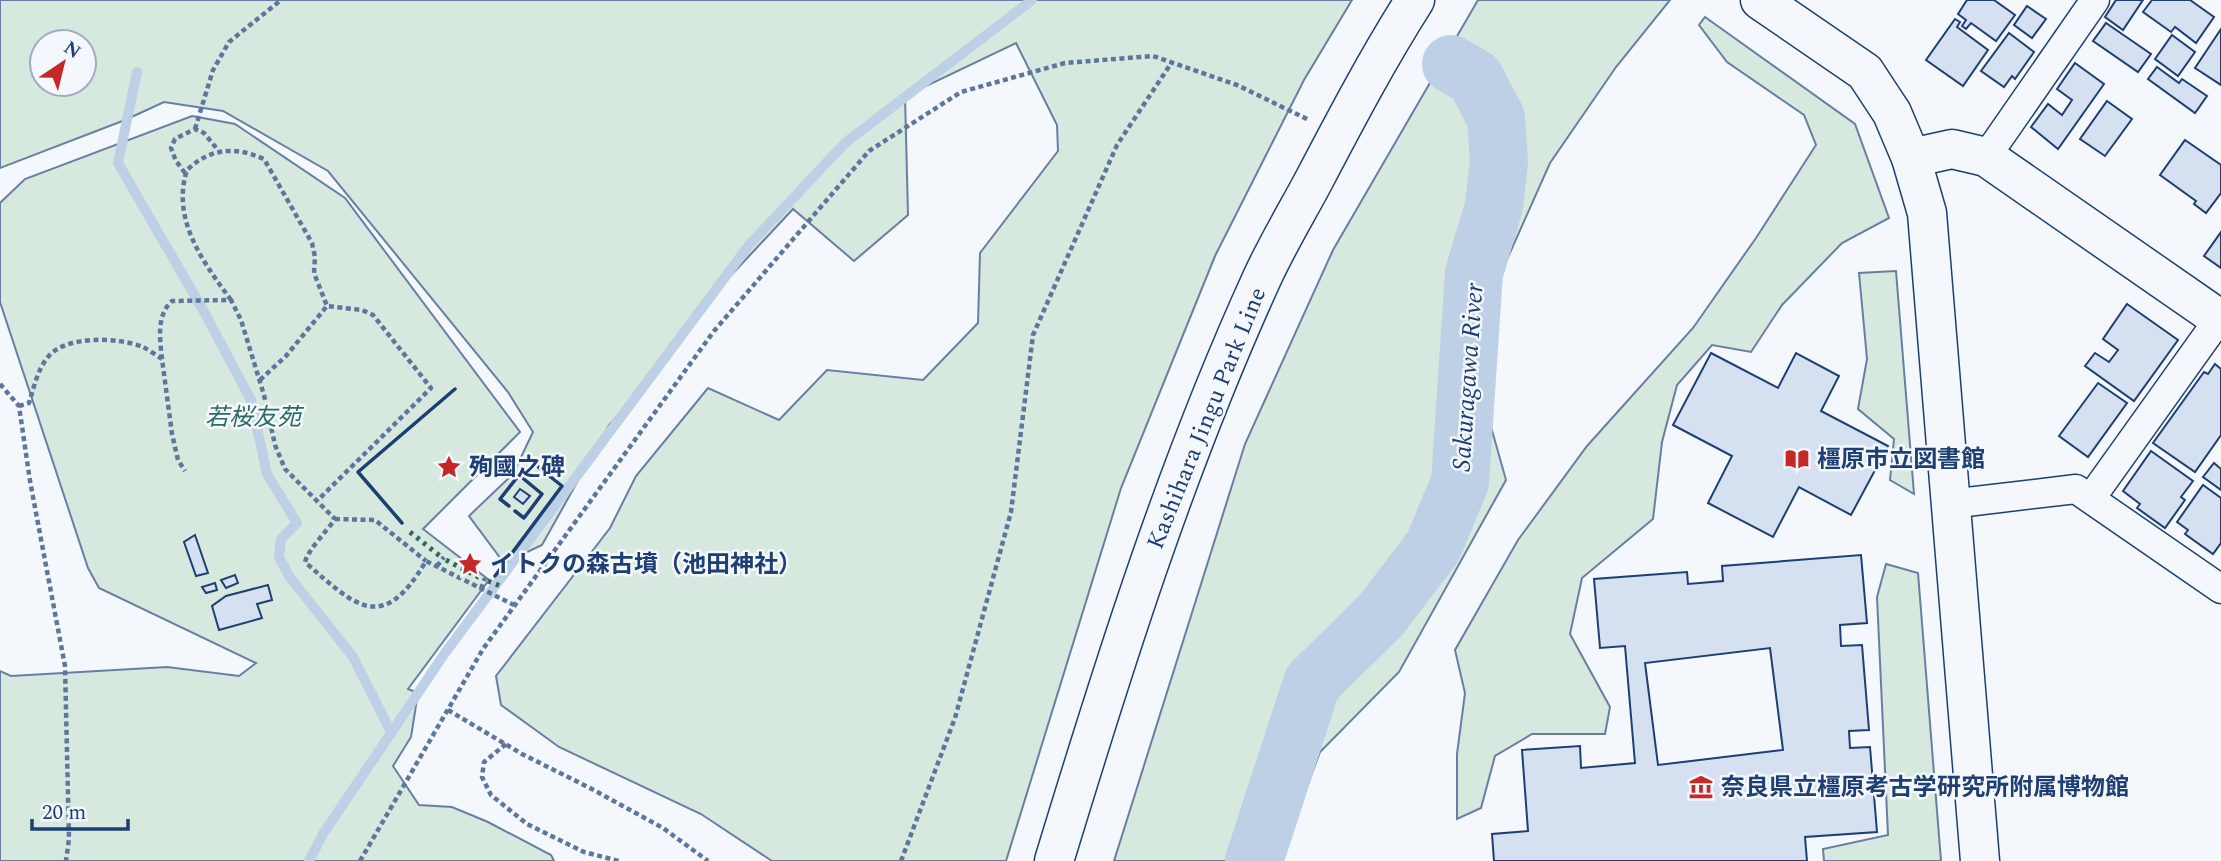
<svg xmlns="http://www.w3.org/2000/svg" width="2221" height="861" viewBox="0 0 2221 861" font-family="Spectral,'Noto Sans JP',serif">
<rect width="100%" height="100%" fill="#f4f7fb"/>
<g fill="#d7e8df" stroke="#687fa3" stroke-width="2" fill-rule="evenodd">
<path d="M0 0H1352L1304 80 1215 256 1121 488 1006 861H772L701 814 559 747 501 705 496 676 610 528 636 476 708 388 779 420 827 370 923 380 978 323 980 253 1058 151 1057 125 1016 43 905 96 908 215 854 261 793 209 694 315 656 375 609 425 542 545 504 563 469 516 513 474 533 432 508 392 328 171 223 111 164 102 125 120 0 168ZM42 42H84V84H42Z"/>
<path d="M1478 0H1670L1616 67 1550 163 1501 273 1484 402 1506 480 1399 672 1320 752 1279 861H1114L1245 444 1333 250Z"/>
<path d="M1705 17 1855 124 1889 218 1842 243 1782 305 1751 352 1712 345 1677 385 1662 442 1653 519 1582 578 1570 634 1610 707 1605 734H1532L1495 756 1481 808 1457 819V754L1465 693 1455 650 1518 540 1587 446 1693 328 1756 238 1816 145 1804 115 1727 62 1699 25Z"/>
<path d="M192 116 235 124 345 198 520 432 423 529 489 580 408 689 418 693 411 737 393 766 419 805 452 807 488 822 551 855 554 861H0V671L11 676 167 667 239 676 256 663 99 588 88 568 0 302V203L25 179Z"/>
<path d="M1896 271 1914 494 1890 480 1894 439 1858 409 1867 359 1859 273Z"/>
<path d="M1886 564 1918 573 1941 861H1824L1823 849 1888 835 1877 597Z"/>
</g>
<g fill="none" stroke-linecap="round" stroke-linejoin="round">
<g stroke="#bed0e5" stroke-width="10">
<path d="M137 72 118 163 203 310 251 400 267 474 297 523 281 539 279 557 289 576 353 657 391 732"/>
<path d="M309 861 323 834 445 653 749 245 845 143 1032 0"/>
</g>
<path stroke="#bed0e5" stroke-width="58" d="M1254 861 1312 683 1381 615 1433 547 1460 482 1474 273 1494 206 1499 161 1496 118 1475 78 1451 64"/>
</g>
<g fill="#d5e0f0" stroke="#1d3f73" stroke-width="2" fill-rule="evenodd">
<path d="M1967 0H1994L2015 15 1996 41 1971 23 1966 29 1962 26 1966 20 1958 14Z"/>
<path d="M2116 0H2143L2123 30 2105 17Z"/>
<path d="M2152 0H2190L2214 17 2196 43 2175 27 2171 32 2143 12Z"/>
<path d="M2027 6 2046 19 2032 38 2014 25Z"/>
<path d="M1955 19 1960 22 1957 27 1988 50 1963 86 1926 60Z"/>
<path d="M2106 23 2151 54 2138 72 2093 41Z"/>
<path d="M2221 29V85L2195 68Z"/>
<path d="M2009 33 2034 52 2015 79 2012 76 2004 87 1981 71Z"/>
<path d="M2172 35 2195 52 2178 76 2155 59Z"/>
<path d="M2075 63 2104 84 2058 149 2031 127 2048 104 2062 115 2072 100 2057 89Z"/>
<path d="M2157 67 2179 83 2182 79 2207 96 2195 113 2148 79Z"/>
<path d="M2107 101 2132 119 2105 156 2080 139Z"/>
<path d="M2185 140 2221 165V193L2206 213 2194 204 2196 201 2160 175Z"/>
<path d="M2221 232V268L2204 256Z"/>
<path d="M2127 304 2178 340 2134 401 2085 366 2095 353 2109 362 2118 350 2103 339Z"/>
<path d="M1711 353 1778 388 1796 353 1839 376 1821 411 1888 446 1851 515 1799 487 1773 537 1708 503 1732 456 1673 425Z"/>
<path d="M2215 364 2221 369V435L2195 472 2153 443 2204 372 2208 374Z"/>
<path d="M2098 383 2127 403 2088 457 2059 436Z"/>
<path d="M2151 451 2193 481 2181 497 2185 500 2165 528 2137 508 2140 504 2123 491Z"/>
<path d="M2214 463 2221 469V490L2203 477Z"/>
<path d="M2203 485 2221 498V543L2213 554 2185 534 2188 530 2177 522Z"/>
<path d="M520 489 530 496 523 504 514 497Z"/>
<path d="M195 535 208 573 196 576 184 542Z"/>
<path d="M1861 555 1867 623 1840 625 1841 646 1862 645 1869 730 1849 731 1850 748 1870 747 1877 832 1805 837 1807 861H1494L1492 834 1528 831 1522 750 1580 746 1581 768 1635 763 1625 646 1600 648 1594 579 1687 572 1688 584 1723 581 1722 566ZM1770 648 1783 750 1658 765 1645 663Z"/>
<path d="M235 575 238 583 226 588 221 580Z"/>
<path d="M215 583 217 590 206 593 202 587Z"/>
<path d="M268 585 272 600 257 604 262 618 219 630 212 606 226 596Z"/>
</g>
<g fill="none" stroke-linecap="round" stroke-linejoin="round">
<g stroke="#1d3f73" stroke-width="31">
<g id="street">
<path d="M1986 157 2095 0"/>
<path d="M2091 498 2219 319"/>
<path d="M1950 504 2076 489 2221 589"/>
</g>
</g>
<g stroke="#1d3f73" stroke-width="41">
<g id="secondary">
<path d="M1760 0 1865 72 1892 113 1911 158 1927 213 1980 861"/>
<path d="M1911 158 1952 149 1986 157 2221 320"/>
<path d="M1054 861C1114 664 1176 466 1262 278 1277 245 1297 212 1314 180 1346 119 1378 58 1415 0"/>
</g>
</g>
<g stroke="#5e769c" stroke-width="4.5" stroke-dasharray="5 3.5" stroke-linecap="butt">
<path d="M195 129 213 70 229 42 281 0"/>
<path d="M185 173 176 161 171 148 175 139 195 129 204 133 218 150"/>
<path d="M231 300C203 262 171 219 187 170 210 148 235 146 264 159L312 243 315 257 314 273 327 306"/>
<path d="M162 359C160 340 156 315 172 301L231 300 241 320 264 395 275 445 285 469 335 519C326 532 308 550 305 562 357 608 383 634 426 561L514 605"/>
<path d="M260 380 286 356 327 306 362 310 373 315 431 388 318 500"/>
<path d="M0 384 19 406 30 481 65 666 69 839 66 861"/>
<path d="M19 406 29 403C34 388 37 370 48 357 65 335 118 337 143 347 149 350 156 355 162 359L172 434 178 460 185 471"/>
<path d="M335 519 375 520 426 561"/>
<path d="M437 566 444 557"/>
<path d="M481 589 485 578"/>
<path d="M448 710 522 754 590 788 663 828 708 861"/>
<path d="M506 744 484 762 482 777 491 795 527 824 584 852 619 861"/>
<path d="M360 861 483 649 714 331 869 151 961 92 1065 63 1153 56 1237 85 1309 120"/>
<path d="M901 861 955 718 1011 512 1033 335 1117 145 1172 62"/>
</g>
<use href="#street" stroke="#f4f7fb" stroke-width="28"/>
<use href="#secondary" stroke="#f4f7fb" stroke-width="38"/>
<g stroke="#2c6c60" stroke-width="5" stroke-dasharray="3.5 5" stroke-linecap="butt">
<path d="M410 532 440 556"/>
<path d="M446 560 482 579"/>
<path d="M488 581 503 587"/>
</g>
<g stroke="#1d3f73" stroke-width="3.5">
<path d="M509 506 500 499 519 475 542 494 524 518 515 511"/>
<path d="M402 523 358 472 455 389"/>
<path d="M495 576 562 486 527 458"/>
</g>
</g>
<defs>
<g id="library-bare" transform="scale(1.89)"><path d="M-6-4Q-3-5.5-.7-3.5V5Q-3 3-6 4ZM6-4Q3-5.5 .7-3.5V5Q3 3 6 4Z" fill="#c62828" stroke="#f4f7fb" stroke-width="2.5" paint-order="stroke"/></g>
<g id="sight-bare" transform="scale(1.89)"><path d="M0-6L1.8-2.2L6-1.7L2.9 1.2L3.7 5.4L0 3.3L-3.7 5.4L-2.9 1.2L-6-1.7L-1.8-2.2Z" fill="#c62828" stroke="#f4f7fb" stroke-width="2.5" paint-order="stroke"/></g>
<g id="museum-bare" transform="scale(1.89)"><path d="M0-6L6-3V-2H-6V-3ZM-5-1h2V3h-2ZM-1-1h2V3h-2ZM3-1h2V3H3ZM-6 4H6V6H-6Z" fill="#c62828" stroke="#f4f7fb" stroke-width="2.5" paint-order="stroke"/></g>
</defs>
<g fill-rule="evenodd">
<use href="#library-bare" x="1797" y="459"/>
<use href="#sight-bare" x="449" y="467"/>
<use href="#sight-bare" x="470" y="564"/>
<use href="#museum-bare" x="1701" y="787"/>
</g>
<g text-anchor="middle" stroke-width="5" stroke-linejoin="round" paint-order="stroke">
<g font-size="24" font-style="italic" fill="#2c6c60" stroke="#f4f7fb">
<text x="253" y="425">若桜友苑</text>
</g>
<g font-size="24" fill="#1d3f73" stroke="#f4f7fb">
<text transform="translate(1206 418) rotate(-68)" y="8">Kashihara Jingu Park Line</text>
</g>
<g font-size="24" font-weight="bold" fill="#1d3f73" stroke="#f4f7fb" text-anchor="start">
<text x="1817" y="467">橿原市立図書館</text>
<text x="469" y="475">殉國之碑</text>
<text x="490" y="572">イトクの森古墳（池田神社）</text>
<text x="1721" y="795">奈良県立橿原考古学研究所附属博物館</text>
</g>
<g font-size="26" font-style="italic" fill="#1d3f73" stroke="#f4f7fb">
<text transform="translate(1467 377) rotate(-86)" y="9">Sakuragawa River</text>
</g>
</g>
<g transform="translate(63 63) rotate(35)"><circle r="33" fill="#f4f7fb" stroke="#9eadc5" stroke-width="2"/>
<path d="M0-5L12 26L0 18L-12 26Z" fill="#c62828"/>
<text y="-10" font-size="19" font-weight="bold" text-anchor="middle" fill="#1d3f73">N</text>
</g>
<path d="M32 819v10h96v-10" fill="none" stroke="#1d3f73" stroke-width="3.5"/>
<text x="42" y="819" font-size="21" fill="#1d3f73" stroke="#f4f7fb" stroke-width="5" paint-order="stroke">20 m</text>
</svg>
